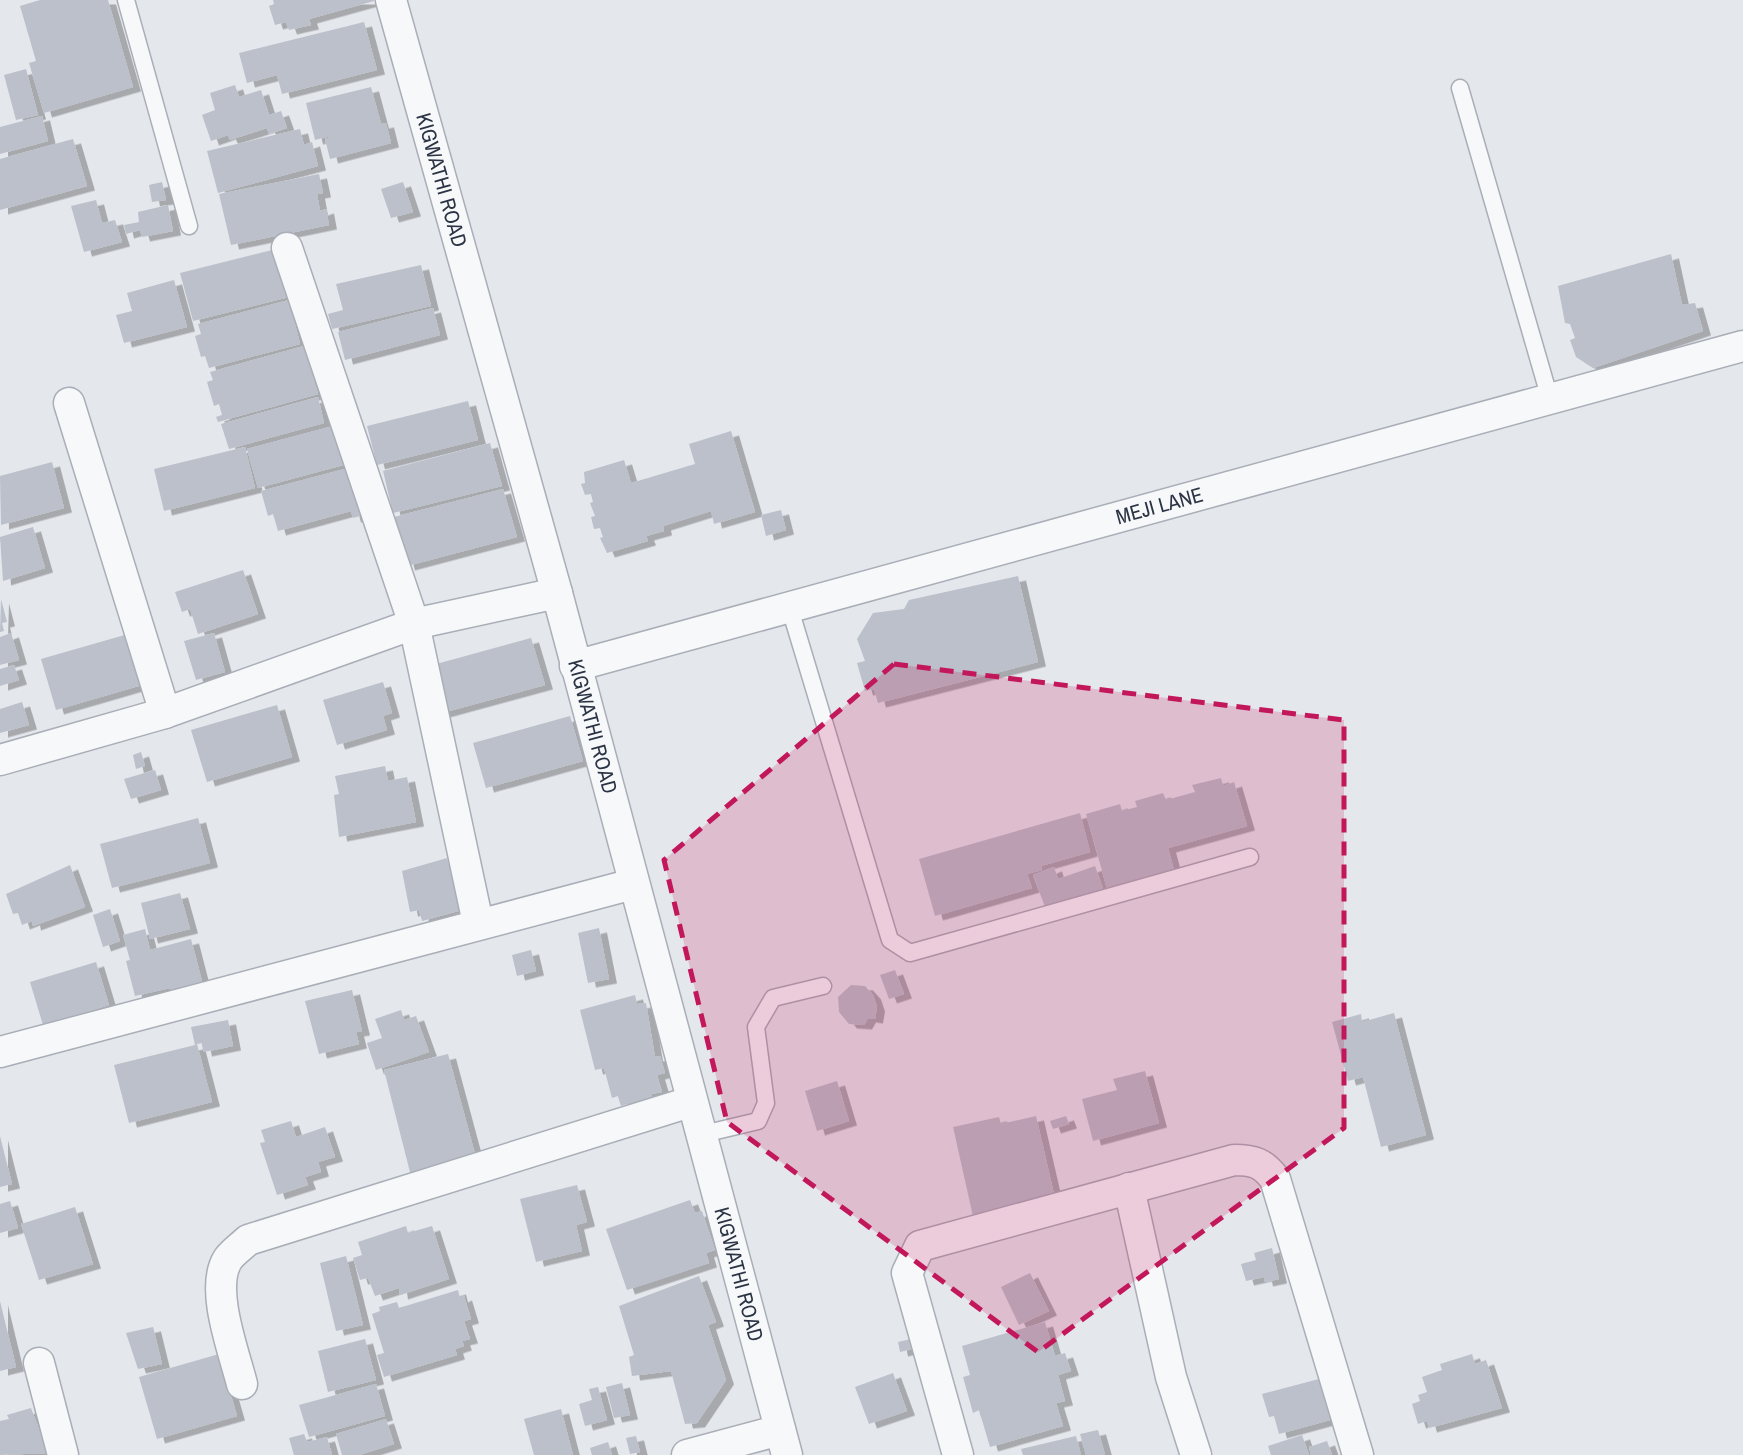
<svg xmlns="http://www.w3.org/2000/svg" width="1743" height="1455" viewBox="0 0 1743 1455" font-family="'Archivo Narrow',sans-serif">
<defs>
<filter id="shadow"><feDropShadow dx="8" dy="4.5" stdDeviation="0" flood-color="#0004"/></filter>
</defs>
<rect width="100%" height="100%" fill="#e4e7ec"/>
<g fill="#bbc0ca" filter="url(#shadow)">
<path d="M40 0H108L133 87 44 113 29 63 36 61 20 6Z"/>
<path d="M273 0H374V1L309 19 311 25 289 30 286 22 275 25 269 6 274 4Z"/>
<path d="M364 22 377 70 282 94 277 75 247 83 239 53Z"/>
<path d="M26 69 38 115 16 120 4 75Z"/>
<path d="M235 85 239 97 261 90 269 115 281 111 287 128 269 134 267 128 230 140 228 135 211 141 202 115 215 110 210 93Z"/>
<path d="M371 87 381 124 386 123 391 143 330 159 325 139 350 131 315 140 306 103Z"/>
<path d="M42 116 48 141 0 154V127Z"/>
<path d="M300 129 304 145 312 142 318 166 218 193 207 151Z"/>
<path d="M73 139 87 186 0 210V159Z"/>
<path d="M319 174 323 193 317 194 320 211 326 209 329 225 231 245 219 194Z"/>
<path d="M162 182 166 200 152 202 149 185Z"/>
<path d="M403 182 413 212 391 218 381 189Z"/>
<path d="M96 200 102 223 115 220 122 242 84 252 71 206Z"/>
<path d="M168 205 173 231 142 237 140 230 126 234 124 225 139 222 138 212Z"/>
<path d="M276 249 289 297 193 321 180 273Z"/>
<path d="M1671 254 1682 305 1695 303 1703 331 1593 368 1576 357 1570 340 1575 338 1570 324 1565 323 1558 286Z"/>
<path d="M421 265 431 306 332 329 328 314 343 310 336 284Z"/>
<path d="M174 280 187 327 124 343 116 315 132 311 127 293Z"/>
<path d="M289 300 300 344 209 368 205 356 201 357 195 336 201 334 198 324Z"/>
<path d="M433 308 440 335 345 360 338 332Z"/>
<path d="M304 346 318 394 218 422 216 417 222 415 219 404 214 406 207 382 213 380 210 372Z"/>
<path d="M318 397 324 423 229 449 221 424Z"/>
<path d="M468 401 478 440 377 465 367 426Z"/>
<path d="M337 425 347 464 258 488 247 449Z"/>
<path d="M731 431 755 512 714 524 711 511 663 526 664 531 646 536 648 541 607 553 600 538 603 537 600 528 594 529 591 517 595 516 590 503 593 502 591 494 585 495 581 484 585 483 584 472 624 460 631 483 695 464 689 444Z"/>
<path d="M490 443 502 486 393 513 383 471Z"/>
<path d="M245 447 255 488 164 511 154 469Z"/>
<path d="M52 462 64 508 1 525 0 476Z"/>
<path d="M360 465 373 512 353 518 351 511 278 531 273 514 268 516 261 491Z"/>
<path d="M503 489 517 537 407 566 394 517Z"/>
<path d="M781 510 786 530 766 536 761 515Z"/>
<path d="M33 527 45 568 3 581 0 537Z"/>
<path d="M243 570 258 614 198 634 190 609 182 612 175 592Z"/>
<path d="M1018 576 1038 662 878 703 874 689 865 691 857 663 865 661 857 639 873 613 904 609 909 600Z"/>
<path d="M1 599 7 622 2 623 4 631 0 632Z"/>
<path d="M11 633 19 660 0 665V637Z"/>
<path d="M214 633 225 672 196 680 184 641Z"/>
<path d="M128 634 142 685 56 710 41 659Z"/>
<path d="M531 638 545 685 442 713 429 666Z"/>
<path d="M14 665 19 680 0 686V669Z"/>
<path d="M383 682 392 713 383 716 387 730 337 745 323 700Z"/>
<path d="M22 702 29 725 0 733V709Z"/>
<path d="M277 705 292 757 207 782 191 730Z"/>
<path d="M570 716 583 761 486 788 473 743Z"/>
<path d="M141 752 145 766 136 769 133 755Z"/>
<path d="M385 766 388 781 407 777 416 822 339 837 334 795 339 794 335 776Z"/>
<path d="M155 770 161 790 131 799 124 779Z"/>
<path d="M1221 778 1223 786 1234 782 1247 826 1168 848 1175 874 1108 892 1086 814 1120 804 1122 811 1137 807 1135 801 1163 793 1166 800 1195 792 1192 785Z"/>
<path d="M1080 813 1090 852 1041 866 1042 870 1027 874 1032 888 935 916 919 859Z"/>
<path d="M198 818 210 863 112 888 100 844Z"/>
<path d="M447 858 462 910 422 921 419 910 410 912 402 871Z"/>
<path d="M70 865 85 907 33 926 32 921 22 925 18 913 13 914 6 894Z"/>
<path d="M1095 866 1103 889 1045 907 1033 875 1054 867 1058 879Z"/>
<path d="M180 893 190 929 150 939 141 903Z"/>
<path d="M110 909 120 941 103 947 93 915Z"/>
<path d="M599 928 609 979 588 983 578 933Z"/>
<path d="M145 929 150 950 191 939 204 989 173 997 170 988 135 996 126 961 130 960 123 935Z"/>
<path d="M531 950 536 971 517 976 512 955Z"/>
<path d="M96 962 109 1005 43 1025 30 982Z"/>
<path d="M895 970 904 994 889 999 880 975Z"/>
<path d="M851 985 865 986 873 995 877 1007 875 1019 868 1018 864 1025 849 1024 839 1012 838 997Z"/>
<path d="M352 990 362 1031 356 1032 359 1044 319 1054 305 1001Z"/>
<path d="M635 995 637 1004 646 1003 655 1057 660 1056 665 1073 657 1075 662 1092 651 1094 654 1105 629 1111 627 1104 621 1106 618 1096 612 1098 604 1068 595 1070 580 1010Z"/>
<path d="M401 1010 404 1020 416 1016 429 1052 376 1070 367 1043 382 1038 375 1019Z"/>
<path d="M1394 1013 1426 1135 1381 1147 1363 1077 1348 1081 1332 1022 1361 1014 1362 1022Z"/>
<path d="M228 1020 233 1046 204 1052 202 1043 197 1044 212 1102 129 1123 114 1065 195 1045 191 1027Z"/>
<path d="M448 1054 476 1158 411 1176 384 1070Z"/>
<path d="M1145 1071 1159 1123 1093 1141 1082 1099 1117 1090 1113 1079Z"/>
<path d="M837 1081 849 1121 817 1131 805 1091Z"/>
<path d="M1036 1116 1056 1203 974 1221 953 1127 999 1117 1001 1124Z"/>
<path d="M1066 1116 1069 1124 1053 1129 1050 1121Z"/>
<path d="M291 1121 296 1137 325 1127 335 1157 318 1162 321 1172 305 1177 308 1185 277 1195 260 1143 265 1142 261 1130Z"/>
<path d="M0 1136 12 1184 0 1187Z"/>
<path d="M577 1185 587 1222 576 1225 582 1251 536 1262 520 1199Z"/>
<path d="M690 1200 695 1213 702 1211 715 1250 706 1253 709 1263 627 1290 606 1229Z"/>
<path d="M10 1201 18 1228 0 1233V1204Z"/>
<path d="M75 1207 93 1264 39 1280 21 1224Z"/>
<path d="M406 1226 408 1233 432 1226 449 1279 400 1295 399 1288 375 1296 368 1278 360 1280 353 1258 362 1255 358 1242Z"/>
<path d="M1272 1248 1279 1279 1265 1282 1264 1277 1246 1281 1241 1264 1256 1260 1254 1253Z"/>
<path d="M346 1256 363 1325 336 1331 320 1263Z"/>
<path d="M1030 1273 1049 1311 1019 1325 1001 1287Z"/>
<path d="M699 1276 716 1322 708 1325 726 1380 697 1423 685 1424 671 1371 632 1376 629 1357 634 1355 619 1306Z"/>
<path d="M458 1290 460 1298 464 1296 471 1319 464 1321 470 1339 462 1341 464 1346 455 1349 457 1355 384 1377 377 1355 384 1353 372 1314 380 1311 379 1307 397 1302 399 1308Z"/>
<path d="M0 1301 16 1367 0 1371Z"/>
<path d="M1045 1322 1055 1356 1065 1353 1071 1371 1058 1375 1065 1401 1056 1403 1063 1426 990 1447 979 1410 973 1413 963 1377 970 1375 962 1346Z"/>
<path d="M153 1327 162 1364 138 1369 126 1333Z"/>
<path d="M915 1338 917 1348 900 1352 898 1342Z"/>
<path d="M365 1339 376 1380 328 1392 318 1351Z"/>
<path d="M219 1354 237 1416 157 1439 139 1377Z"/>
<path d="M1472 1354 1475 1364 1486 1360 1502 1408 1429 1428 1427 1421 1418 1424 1412 1404 1420 1401 1418 1395 1427 1392 1422 1377 1442 1370 1440 1364Z"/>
<path d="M893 1373 907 1411 869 1424 855 1387Z"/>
<path d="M1319 1379 1330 1420 1279 1434 1274 1416 1269 1417 1262 1394Z"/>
<path d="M622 1383 630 1415 614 1418 606 1387Z"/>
<path d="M376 1384 385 1416 309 1437 299 1405Z"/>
<path d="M598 1387 607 1420 585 1426 579 1404 592 1400 589 1389Z"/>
<path d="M31 1408 48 1453 0 1455V1421L9 1419 7 1415Z"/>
<path d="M561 1409 573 1455H534L524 1419Z"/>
<path d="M386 1419 394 1444 359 1455H342L336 1434Z"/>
<path d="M1098 1430 1105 1455H1086L1080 1434Z"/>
<path d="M304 1434 307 1442 327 1437 332 1455H294L289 1438Z"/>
<path d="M1302 1435 1309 1455H1271L1268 1446Z"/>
<path d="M636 1436 640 1452 630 1454 626 1438Z"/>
<path d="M1076 1436 1081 1455H1023L1021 1449Z"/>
<path d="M1327 1441 1332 1455H1311L1309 1447Z"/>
<path d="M608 1442 612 1455H592L590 1448Z"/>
</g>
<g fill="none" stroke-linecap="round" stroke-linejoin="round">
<g stroke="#a9aeb7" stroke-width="19">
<g id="service">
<path d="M126 0 189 226"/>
<path d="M1460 88 1550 399"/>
<path d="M790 609 890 940 910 953 1250 857"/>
<path d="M699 1135 758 1121 766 1103 756 1027 773 998 823 986"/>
</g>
</g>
<g stroke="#a9aeb7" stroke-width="33">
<g id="minor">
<path id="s1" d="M391 0 557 593 787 1455"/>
<path d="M287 248 414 624 478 923"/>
<path d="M69 403 165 713"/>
<path id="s2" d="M575 666 1743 346"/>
<path d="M0 760 165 713 414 624 557 593"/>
<path d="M0 1052 633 884"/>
<path d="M1129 1188 1171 1377 1196 1455"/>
<path d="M39 1363 63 1455"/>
<path d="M242 1384C234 1352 209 1288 228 1259 233 1252 242 1246 248 1240L690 1102"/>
<path d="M687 1455 780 1430"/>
<path d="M958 1455 907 1273 920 1246 1234 1160C1254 1160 1263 1163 1275 1179L1358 1455"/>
</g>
</g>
<use href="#service" stroke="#f7f8fa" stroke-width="16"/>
<use href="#minor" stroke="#f7f8fa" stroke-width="30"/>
</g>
<path fill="#c2185b" fill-opacity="0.2" stroke="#c2185b" stroke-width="5" stroke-dasharray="14 9" stroke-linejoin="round" d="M894 664 1344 720V1128L1038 1352 727 1122 664 860Z"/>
<g text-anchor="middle" stroke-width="6" stroke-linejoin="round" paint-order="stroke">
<g font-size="21" fill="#2b3445" stroke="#f4f6f9">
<text dy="7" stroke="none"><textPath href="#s1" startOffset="187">KIGWATHI ROAD</textPath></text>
<text dy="7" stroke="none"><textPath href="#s2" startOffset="606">MEJI LANE</textPath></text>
<text dy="7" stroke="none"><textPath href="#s1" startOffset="754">KIGWATHI ROAD</textPath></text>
<text dy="7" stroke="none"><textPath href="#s1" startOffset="1321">KIGWATHI ROAD</textPath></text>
</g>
</g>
</svg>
